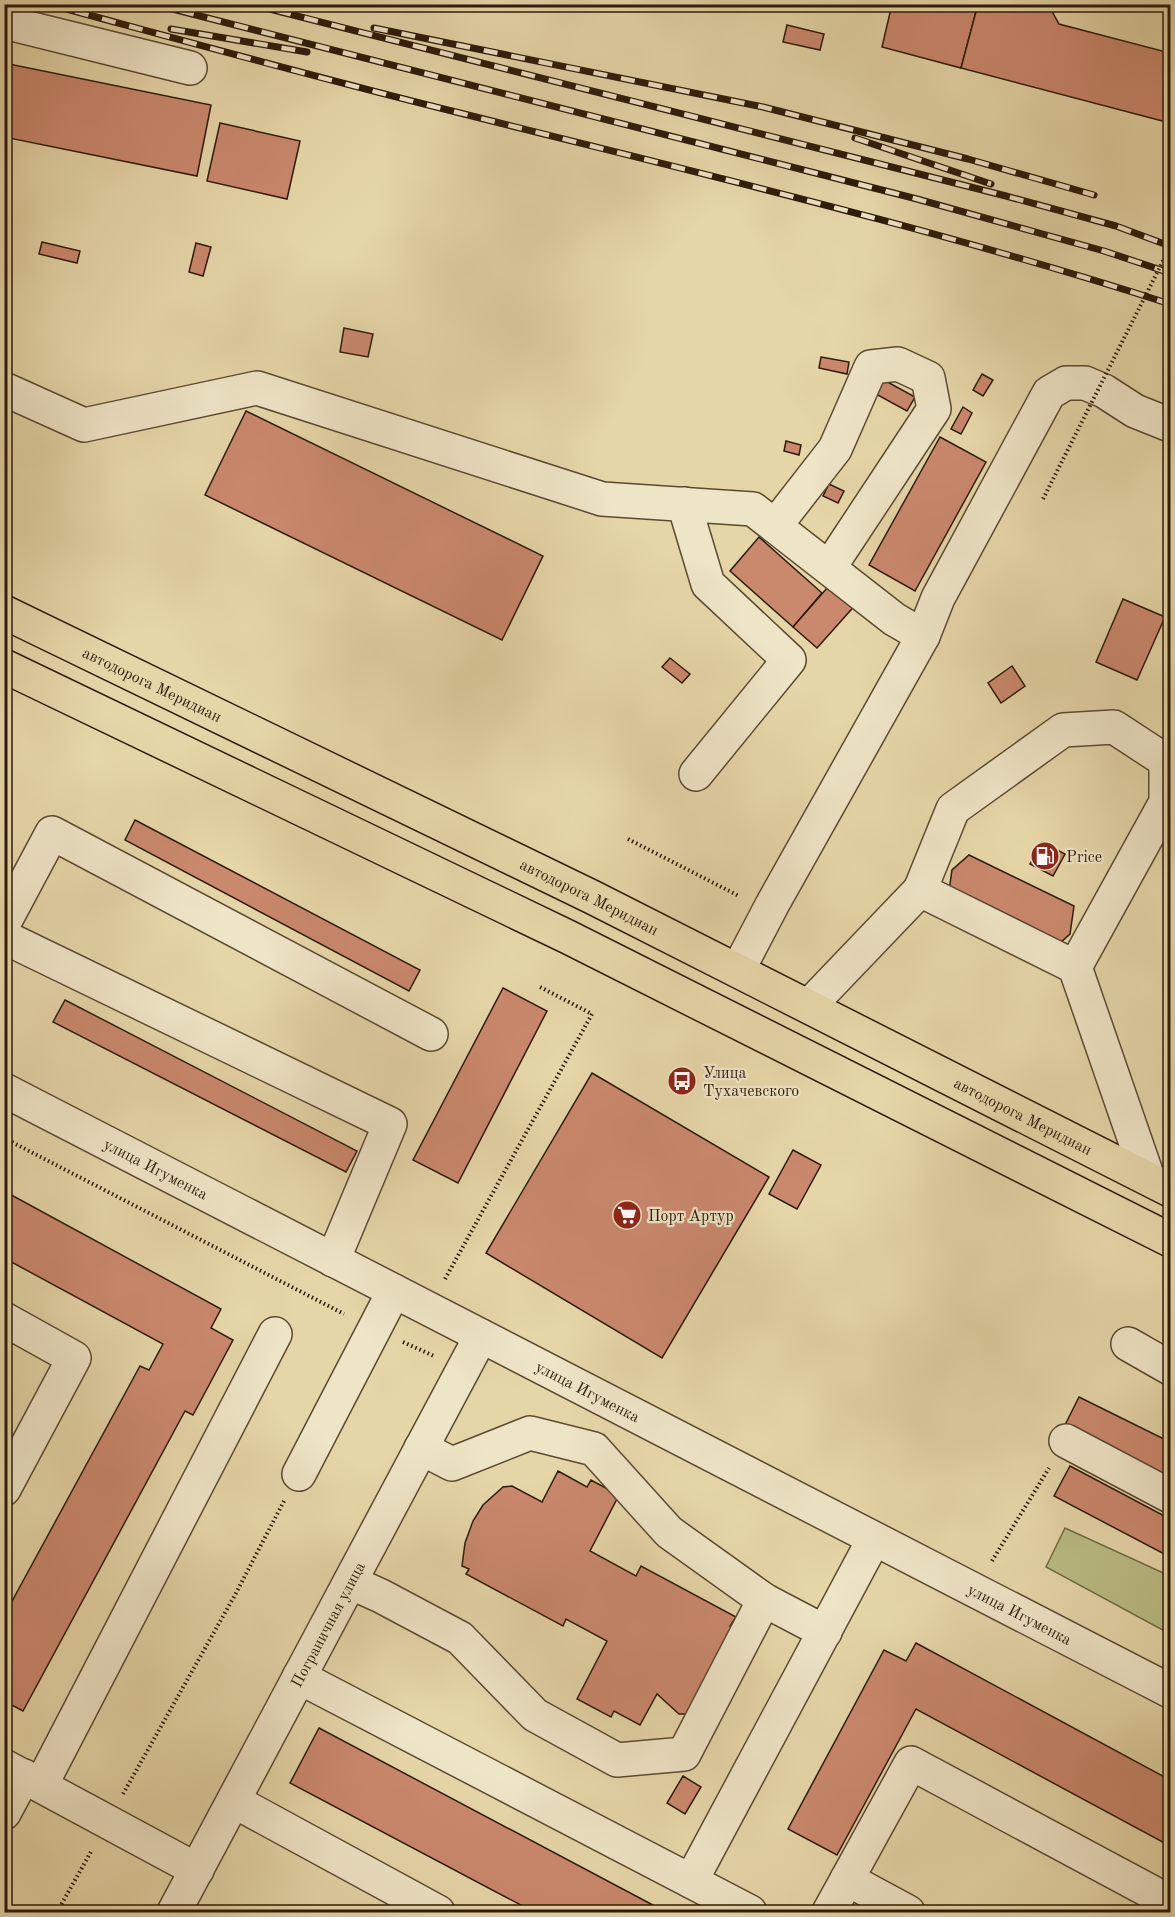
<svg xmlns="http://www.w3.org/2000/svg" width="1175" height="1917" viewBox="0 0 1175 1917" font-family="'Old Standard TT',serif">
<rect width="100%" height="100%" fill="#e5d6a8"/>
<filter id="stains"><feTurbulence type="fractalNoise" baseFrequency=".00333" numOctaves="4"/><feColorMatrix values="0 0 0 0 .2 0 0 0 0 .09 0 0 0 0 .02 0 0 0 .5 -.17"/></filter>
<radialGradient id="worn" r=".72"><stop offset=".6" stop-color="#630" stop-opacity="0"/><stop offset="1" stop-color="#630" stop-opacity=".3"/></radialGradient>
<path fill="#babc84" stroke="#746c46" stroke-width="1.5" d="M1065 1528 1170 1576V1634L1046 1567Z"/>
<g fill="#ca886d" stroke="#2d1b09" stroke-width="1.5">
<path d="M892 4H978L961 68 882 47Z"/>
<path d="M978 4H1048L1059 24 1170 53V123L961 68Z"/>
<path d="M787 25 824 34 820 50 783 42Z"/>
<path d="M4 63 211 105 197 176 4 137Z"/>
<path d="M220 123 300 141 287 199 207 181Z"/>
<path d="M42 242 80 251 77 263 39 254Z"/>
<path d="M196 243 211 247 203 276 189 272Z"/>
<path d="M344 328 373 334 368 357 340 352Z"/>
<path d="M821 357 849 362 847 374 819 368Z"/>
<path d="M982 374 993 380 983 396 973 390Z"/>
<path d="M882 379 915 397 907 411 874 393Z"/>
<path d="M963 407 972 413 961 434 951 429Z"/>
<path d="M246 411 543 556 502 640 205 495Z"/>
<path d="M940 437 986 462 915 591 869 565Z"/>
<path d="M786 441 801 445 799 455 784 451Z"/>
<path d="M829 484 844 491 838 503 823 496Z"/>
<path d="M759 537 822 593 793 627 730 571Z"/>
<path d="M834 580 858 602 817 648 793 627Z"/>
<path d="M1123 599 1165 617 1137 680 1096 662Z"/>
<path d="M670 658 690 674 682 683 662 667Z"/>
<path d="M1012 666 1025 686 1001 703 988 683Z"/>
<path d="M135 820 420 970 409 991 125 840Z"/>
<path d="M1042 842 1065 854 1053 876 1030 864Z"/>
<path d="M969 855 1074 906 1070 934 1053 949 948 898 952 870Z"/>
<path d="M503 988 547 1011 458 1183 413 1160Z"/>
<path d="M65 1000 357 1151 346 1172 53 1022Z"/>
<path d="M592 1073 769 1177 662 1358 486 1253Z"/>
<path d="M793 1150 821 1165 797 1209 769 1194Z"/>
<path d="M4 1191 221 1309 211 1328 233 1340 193 1415 185 1411 23 1711 4 1701V1616L140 1366 149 1370 163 1344 4 1258Z"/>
<path d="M1079 1397 1170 1442V1478L1065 1425Z"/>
<path d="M1070 1466 1170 1519V1557L1054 1496Z"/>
<path d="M558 1471 587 1487 591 1480 619 1495 590 1551 636 1576 641 1566 736 1617 730 1626 737 1628 689 1714H679L657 1694 640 1725 614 1711 611 1717 577 1699 607 1641 566 1619 563 1626 466 1574 469 1569 462 1566 465 1543 473 1521 483 1505 503 1487 512 1486 542 1502Z"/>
<path d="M916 1643 1170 1780V1846L916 1709 837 1855 788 1829 884 1650 906 1661Z"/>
<path d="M319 1728 666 1912H534L290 1783Z"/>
<path d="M683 1776 701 1787 685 1814 667 1803Z"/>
</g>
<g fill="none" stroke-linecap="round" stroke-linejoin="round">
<g stroke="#5b4a31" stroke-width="36">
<g id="minor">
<path d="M4 22 190 68"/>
<path d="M4 389 84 425 257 388 602 499 753 509 894 619 923 636"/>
<path d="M684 504 708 584 789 660 696 774"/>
<path d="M775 526 835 449 871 367 898 364 928 378 934 409 829 568"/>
<path d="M920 890 953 809 1063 730 1114 727 1166 761V802L1075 967"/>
<path d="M4 923 52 833 431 1034"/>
<path d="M4 937 390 1124 333 1260"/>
<path d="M738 970 772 905 923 636 938 598 1049 393 1066 383H1085L1104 391 1135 411 1170 425"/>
<path d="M809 1006 920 890 1075 967 1148 1178"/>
<path id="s1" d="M4 1090 1170 1691"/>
<path d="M4 1319 74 1358 4 1489"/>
<path d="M1128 1344 1170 1368"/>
<path d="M1066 1441 1170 1496"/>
<path d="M421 1448 452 1464 530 1433 594 1449 669 1532 764 1600 825 1632"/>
<path d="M299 1474 394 1291"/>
<path d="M350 1582 381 1596 460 1638 535 1715 617 1760 684 1754 764 1600"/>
<path d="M299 1677 750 1912"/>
<path d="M4 1766 197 1870"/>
<path d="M41 1785 275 1334"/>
<path d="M234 1801 438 1912"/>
<path d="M4 1813 24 1776"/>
<path d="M847 1879 908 1912"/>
<path d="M691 1881 874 1539"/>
<path id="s2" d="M174 1912 481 1336"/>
<path d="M829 1912 911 1763 1170 1902"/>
</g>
</g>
<g stroke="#2d1b09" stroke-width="36">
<g id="major">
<path id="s3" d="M4 612 592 897 1170 1190"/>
<path d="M4 666 568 937 1170 1240"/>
</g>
</g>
<g stroke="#2d1b09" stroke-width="4" stroke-dasharray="1.5 3" stroke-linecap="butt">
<path d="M628 839 739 896"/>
<path d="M4 1138 344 1314"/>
<path d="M445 1279 592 1014 540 987"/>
<path d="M403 1342 434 1356"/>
<path d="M992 1561 1049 1468"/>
<path d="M123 1794 235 1595 284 1501"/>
<path d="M57 1912 92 1850"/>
</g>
<use href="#minor" stroke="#eee4c6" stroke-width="33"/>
<use href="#major" stroke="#e5d6a8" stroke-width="33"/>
<g stroke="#2d1b09" stroke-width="7">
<g id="rail">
<path d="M48 4C185 41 322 79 460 113 698 173 937 229 1170 304"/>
<path d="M153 4 917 199 1104 251 1170 273"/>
<path d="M250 4 1006 196 1116 226 1170 246"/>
<path d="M374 28 763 107 968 159 1094 195"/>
<path d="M171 29 307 52"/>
<path d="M855 138 991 184"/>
</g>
</g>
<use href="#rail" stroke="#eee4c6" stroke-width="4.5" stroke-dasharray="14" stroke-linecap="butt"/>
<path stroke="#2d1b09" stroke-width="4" stroke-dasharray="1.5 3" stroke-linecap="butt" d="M1043 499 1170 247"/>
</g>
<defs>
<g id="fuel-disc" transform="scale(1.5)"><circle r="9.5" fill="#8f2418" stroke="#eee4c6"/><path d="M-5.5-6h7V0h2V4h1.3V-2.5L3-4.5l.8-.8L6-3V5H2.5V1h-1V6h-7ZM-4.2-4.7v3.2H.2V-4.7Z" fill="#fff"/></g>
<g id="bus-disc" transform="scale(1.5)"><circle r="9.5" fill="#8f2418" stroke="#eee4c6"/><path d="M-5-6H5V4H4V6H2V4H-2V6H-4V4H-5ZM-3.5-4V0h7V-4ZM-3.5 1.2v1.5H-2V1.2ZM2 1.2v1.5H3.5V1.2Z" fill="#fff"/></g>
<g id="supermarket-disc" transform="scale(1.5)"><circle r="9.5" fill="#8f2418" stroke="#eee4c6"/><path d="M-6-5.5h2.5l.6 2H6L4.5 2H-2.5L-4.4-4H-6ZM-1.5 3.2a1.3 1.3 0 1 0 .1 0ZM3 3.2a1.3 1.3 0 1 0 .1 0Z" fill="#fff"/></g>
</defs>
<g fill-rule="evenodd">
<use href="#fuel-disc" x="1045" y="856"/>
<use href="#bus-disc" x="682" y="1081"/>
<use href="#supermarket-disc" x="627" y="1215"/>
</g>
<g text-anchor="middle" stroke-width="4.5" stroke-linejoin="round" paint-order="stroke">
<g font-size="16" fill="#2d1b09" stroke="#eee4c6">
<text dy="6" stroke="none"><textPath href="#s3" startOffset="165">автодорога Меридиан</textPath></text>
<text dy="6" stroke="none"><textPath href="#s3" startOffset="651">автодорога Меридиан</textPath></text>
<text dy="6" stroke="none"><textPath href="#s3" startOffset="1137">автодорога Меридиан</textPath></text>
<text dy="6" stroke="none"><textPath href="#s1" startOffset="171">улица Игуменка</textPath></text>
<text dy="6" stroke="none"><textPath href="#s1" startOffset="657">улица Игуменка</textPath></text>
<text dy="6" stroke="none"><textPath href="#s1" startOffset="1143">улица Игуменка</textPath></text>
<text dy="6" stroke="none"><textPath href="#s2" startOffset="326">Пограничная улица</textPath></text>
</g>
<g font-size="16" fill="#2d1b09" stroke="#eee4c6" text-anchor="start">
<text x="1066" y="862">Price</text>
<text x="703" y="1078">Улица<tspan x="703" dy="18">Тухачевского</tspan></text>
<text x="648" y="1221">Порт Артур</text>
</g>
</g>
<rect width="1175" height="1917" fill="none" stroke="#e5d6a8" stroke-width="24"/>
<rect x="6" y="6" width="1163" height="1905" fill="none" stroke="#2d1b09" stroke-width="3"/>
<rect x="12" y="12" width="1151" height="1893" fill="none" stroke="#2d1b09" stroke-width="1.5"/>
<rect width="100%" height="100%" filter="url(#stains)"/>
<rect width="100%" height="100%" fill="url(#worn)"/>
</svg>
